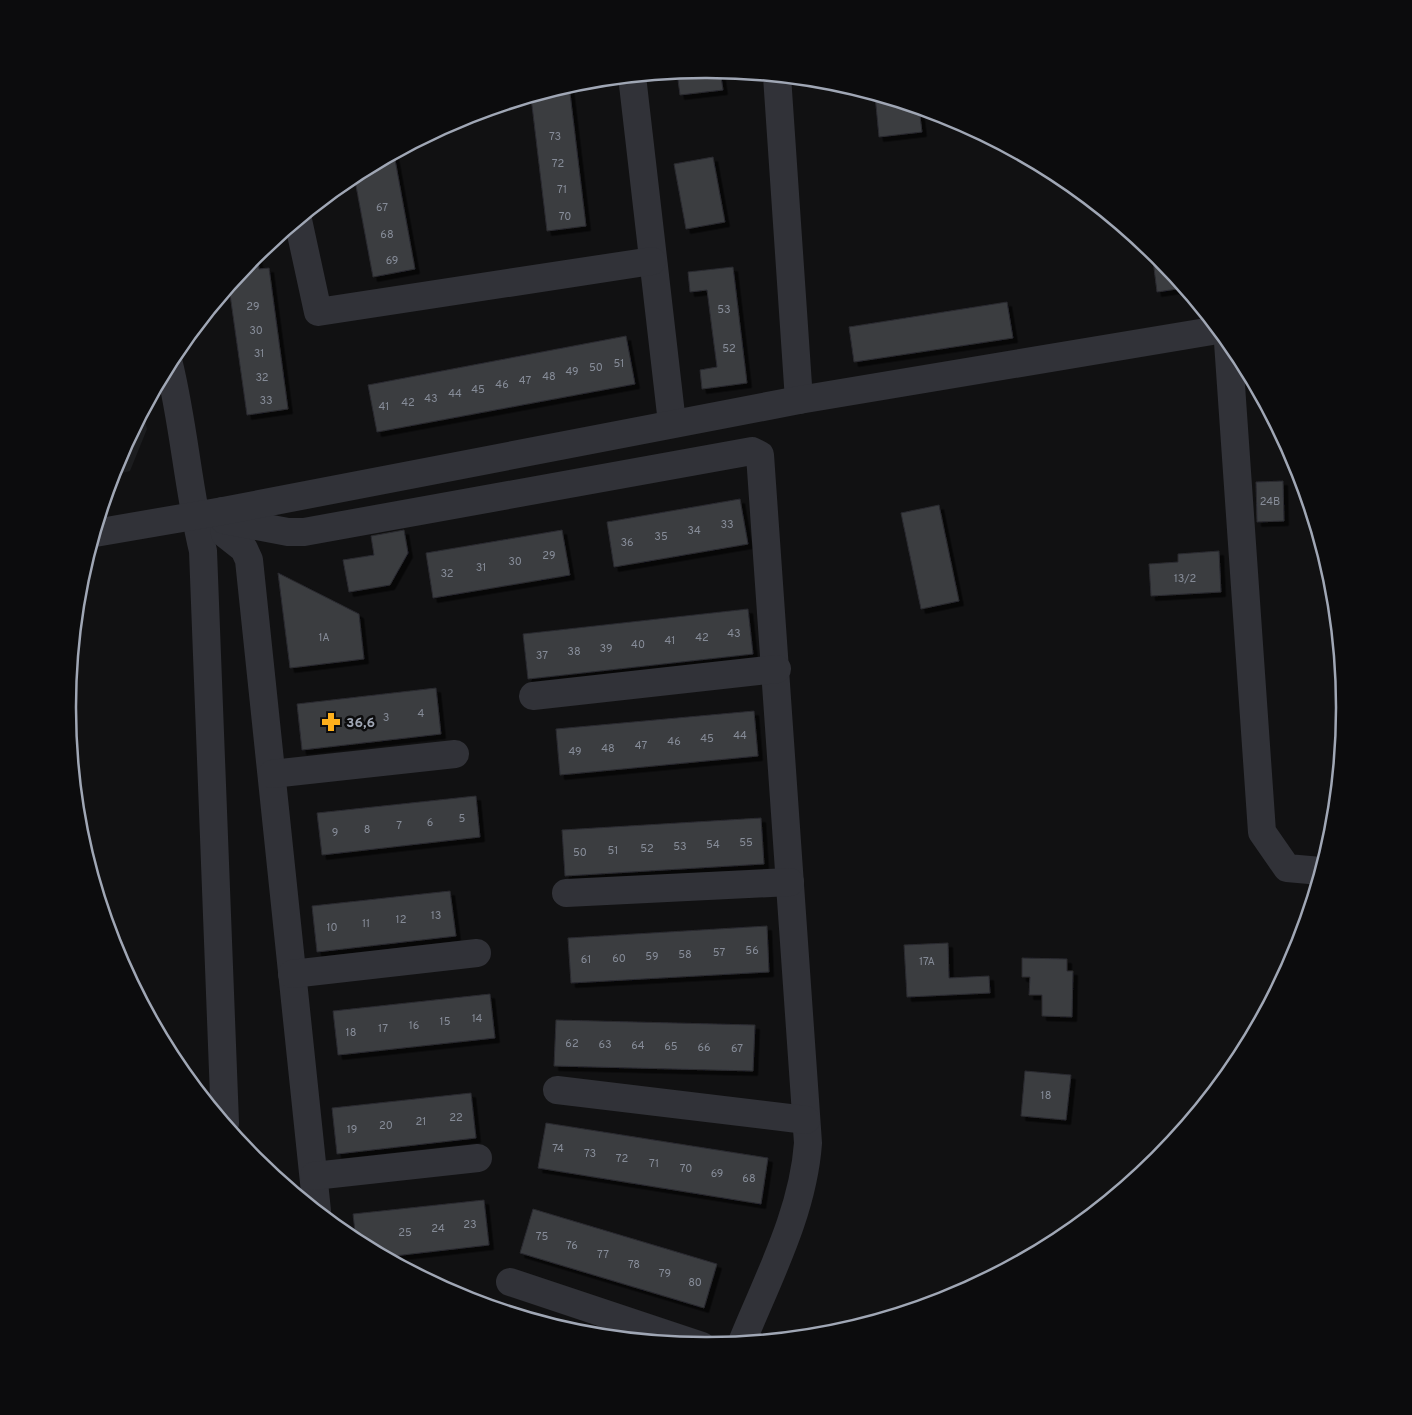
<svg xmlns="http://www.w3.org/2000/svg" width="1412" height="1415" viewBox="0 0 1412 1415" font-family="Overpass,sans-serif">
<defs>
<filter id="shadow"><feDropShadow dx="4.5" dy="4.5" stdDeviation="0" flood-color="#0009"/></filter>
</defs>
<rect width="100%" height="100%" fill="#111112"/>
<path fill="#1c1d1f" d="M143 412 147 429 130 471 113 475 116 463Z"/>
<g fill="#3a3c41" stroke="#2a2a2f" filter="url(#shadow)">
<path d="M706 69 720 70 723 90 680 95 677 72Z"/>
<path d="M569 85 586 226 547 231 531 97Z"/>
<path d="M875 95 919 108 922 132 879 137Z"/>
<path d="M394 154 415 269 373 277 354 175Z"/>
<path d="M713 157 725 222 686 229 674 164Z"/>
<path d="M1152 252 1158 256 1184 288 1157 292Z"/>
<path d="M257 254 259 269 269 268 288 409 247 415 229 287Z"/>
<path d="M733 267 747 383 702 389 700 370 717 367 712 329 707 290 690 292 688 272Z"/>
<path d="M1007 302 1013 338 854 362 849 327Z"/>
<path d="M626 336 635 384 377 432 368 385Z"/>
<path d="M1283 481 1284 521 1257 522 1256 482Z"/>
<path d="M740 499 748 544 614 567 607 522Z"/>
<path d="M939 505 959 601 921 609 901 513Z"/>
<path d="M404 530 408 553 390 585 349 592 343 560 374 555 371 536Z"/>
<path d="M562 530 570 575 433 598 426 553Z"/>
<path d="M1219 551 1221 592 1151 596 1149 564 1178 562V554Z"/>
<path d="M278 573 359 614 364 659 290 668Z"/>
<path d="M748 609 753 654 528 679 523 634Z"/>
<path d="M436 688 441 734 302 750 297 704Z"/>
<path d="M754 711 758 756 560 775 556 729Z"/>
<path d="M476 796 480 837 322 855 317 813Z"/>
<path d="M761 818 764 864 565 876 562 830Z"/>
<path d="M450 891 456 936 317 952 312 906Z"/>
<path d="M767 926 769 972 571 983 568 938Z"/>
<path d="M948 943 949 978 989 976 990 993 907 997 904 945Z"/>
<path d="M1022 958 1067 959V971H1073L1072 1017 1042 1016V995H1029L1030 977H1022Z"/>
<path d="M490 994 495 1038 338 1055 333 1011Z"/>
<path d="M556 1020 755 1025 753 1071 554 1066Z"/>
<path d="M1025 1071 1071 1075 1066 1120 1021 1116Z"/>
<path d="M471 1093 476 1138 337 1154 332 1108Z"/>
<path d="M546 1123 768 1158 761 1204 538 1168Z"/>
<path d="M484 1200 489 1245 385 1257 356 1241 353 1214Z"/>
<path d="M533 1209 717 1264 704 1308 520 1253Z"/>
</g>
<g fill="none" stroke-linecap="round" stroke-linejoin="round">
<g stroke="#313238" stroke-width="28">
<path d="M632 76 672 423"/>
<path d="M777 76 799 400"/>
<path d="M298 220 318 312 652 261"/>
<path d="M1228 342 1262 832 1287 868 1321 871"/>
<path d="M169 364C184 426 188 489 203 551L225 1123"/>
<path d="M223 511 225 534 244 549 249 560 317 1211"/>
<path d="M224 520 288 532H304L752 451 760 455 808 1143C803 1213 768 1278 742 1342"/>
<path d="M95 533 223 511 799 400 1218 330"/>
<path d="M533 696 777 669"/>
<path d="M272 774 455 754"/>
<path d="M566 893 790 882"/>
<path d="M292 974 477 953"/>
<path d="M557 1090 806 1120"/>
<path d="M314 1176 478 1158"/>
<path d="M510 1282 702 1346"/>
</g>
</g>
<defs>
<g id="pharmacy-bare" transform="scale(1.5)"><path d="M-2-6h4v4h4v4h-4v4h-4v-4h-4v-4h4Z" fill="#ffb01c" stroke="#0c0c0d" stroke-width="2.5" paint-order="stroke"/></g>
</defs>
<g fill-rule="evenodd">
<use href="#pharmacy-bare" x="331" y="722"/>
</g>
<g text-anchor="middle" stroke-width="5" stroke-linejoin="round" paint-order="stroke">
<g font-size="11" fill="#868c98">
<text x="555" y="140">73</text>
<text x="558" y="167">72</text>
<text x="562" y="193">71</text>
<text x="382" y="211">67</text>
<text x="565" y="220">70</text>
<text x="387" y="238">68</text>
<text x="392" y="264">69</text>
<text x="253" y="310">29</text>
<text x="724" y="313">53</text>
<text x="256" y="334">30</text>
<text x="729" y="352">52</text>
<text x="259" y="357">31</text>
<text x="619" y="367">51</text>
<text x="596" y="371">50</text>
<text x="572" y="375">49</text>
<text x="549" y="380">48</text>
<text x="262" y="381">32</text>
<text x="525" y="384">47</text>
<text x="502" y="388">46</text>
<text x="478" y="393">45</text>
<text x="455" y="397">44</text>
<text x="431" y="402">43</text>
<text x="266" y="404">33</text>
<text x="408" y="406">42</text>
<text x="384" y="410">41</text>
<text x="1270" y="505">24В</text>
<text x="727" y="528">33</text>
<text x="694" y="534">34</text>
<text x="661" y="540">35</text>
<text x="627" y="546">36</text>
<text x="549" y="559">29</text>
<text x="515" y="565">30</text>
<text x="481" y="571">31</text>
<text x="447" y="577">32</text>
<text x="1185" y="582">13/2</text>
<text x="734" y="637">43</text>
<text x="324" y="641">1А</text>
<text x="702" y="641">42</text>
<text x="670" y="644">41</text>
<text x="638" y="648">40</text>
<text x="606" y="652">39</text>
<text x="574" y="655">38</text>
<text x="542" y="659">37</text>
<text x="421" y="717">4</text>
<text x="386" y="721">3</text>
<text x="740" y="739">44</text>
<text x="707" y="742">45</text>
<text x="674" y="745">46</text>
<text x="641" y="749">47</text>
<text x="608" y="752">48</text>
<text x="575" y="755">49</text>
<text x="462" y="822">5</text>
<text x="430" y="826">6</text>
<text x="399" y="829">7</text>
<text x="367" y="833">8</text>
<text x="335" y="836">9</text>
<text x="746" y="846">55</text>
<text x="713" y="848">54</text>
<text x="680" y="850">53</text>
<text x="647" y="852">52</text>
<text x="613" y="854">51</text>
<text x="580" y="856">50</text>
<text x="436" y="919">13</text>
<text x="401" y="923">12</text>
<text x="366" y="927">11</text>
<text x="332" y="931">10</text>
<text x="752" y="954">56</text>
<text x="719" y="956">57</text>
<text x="685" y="958">58</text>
<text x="652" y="960">59</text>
<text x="619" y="962">60</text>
<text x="586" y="963">61</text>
<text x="927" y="965">17А</text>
<text x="477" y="1022">14</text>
<text x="445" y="1025">15</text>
<text x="414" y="1029">16</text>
<text x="383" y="1032">17</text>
<text x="351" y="1036">18</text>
<text x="572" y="1047">62</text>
<text x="605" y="1048">63</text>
<text x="638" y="1049">64</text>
<text x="671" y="1050">65</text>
<text x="704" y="1051">66</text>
<text x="737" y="1052">67</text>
<text x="1046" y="1099">18</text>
<text x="456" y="1121">22</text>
<text x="421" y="1125">21</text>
<text x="386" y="1129">20</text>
<text x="352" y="1133">19</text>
<text x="558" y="1152">74</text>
<text x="590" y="1157">73</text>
<text x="622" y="1162">72</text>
<text x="654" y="1167">71</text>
<text x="686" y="1172">70</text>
<text x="717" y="1177">69</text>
<text x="749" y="1182">68</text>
<text x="470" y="1228">23</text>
<text x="438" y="1232">24</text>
<text x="405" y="1236">25</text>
<text x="542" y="1240">75</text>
<text x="572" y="1249">76</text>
<text x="603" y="1258">77</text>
<text x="634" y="1268">78</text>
<text x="665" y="1277">79</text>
<text x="695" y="1286">80</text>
</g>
<g font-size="14" font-weight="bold" fill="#a0a7b5" stroke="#0c0c0d" text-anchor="start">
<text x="346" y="727">36,6</text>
</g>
</g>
<path d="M0 0H1412V1415H0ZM705 78H707A629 629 0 0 1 1336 707V708A629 629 0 0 1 707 1337H705A629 629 0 0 1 76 708V707A629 629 0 0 1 705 78Z" fill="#0c0c0d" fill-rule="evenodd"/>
<path fill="none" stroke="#a0a7b5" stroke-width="2.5" d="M705 78H707A629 629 0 0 1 1336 707V708A629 629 0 0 1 707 1337H705A629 629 0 0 1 76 708V707A629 629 0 0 1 705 78Z"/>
</svg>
